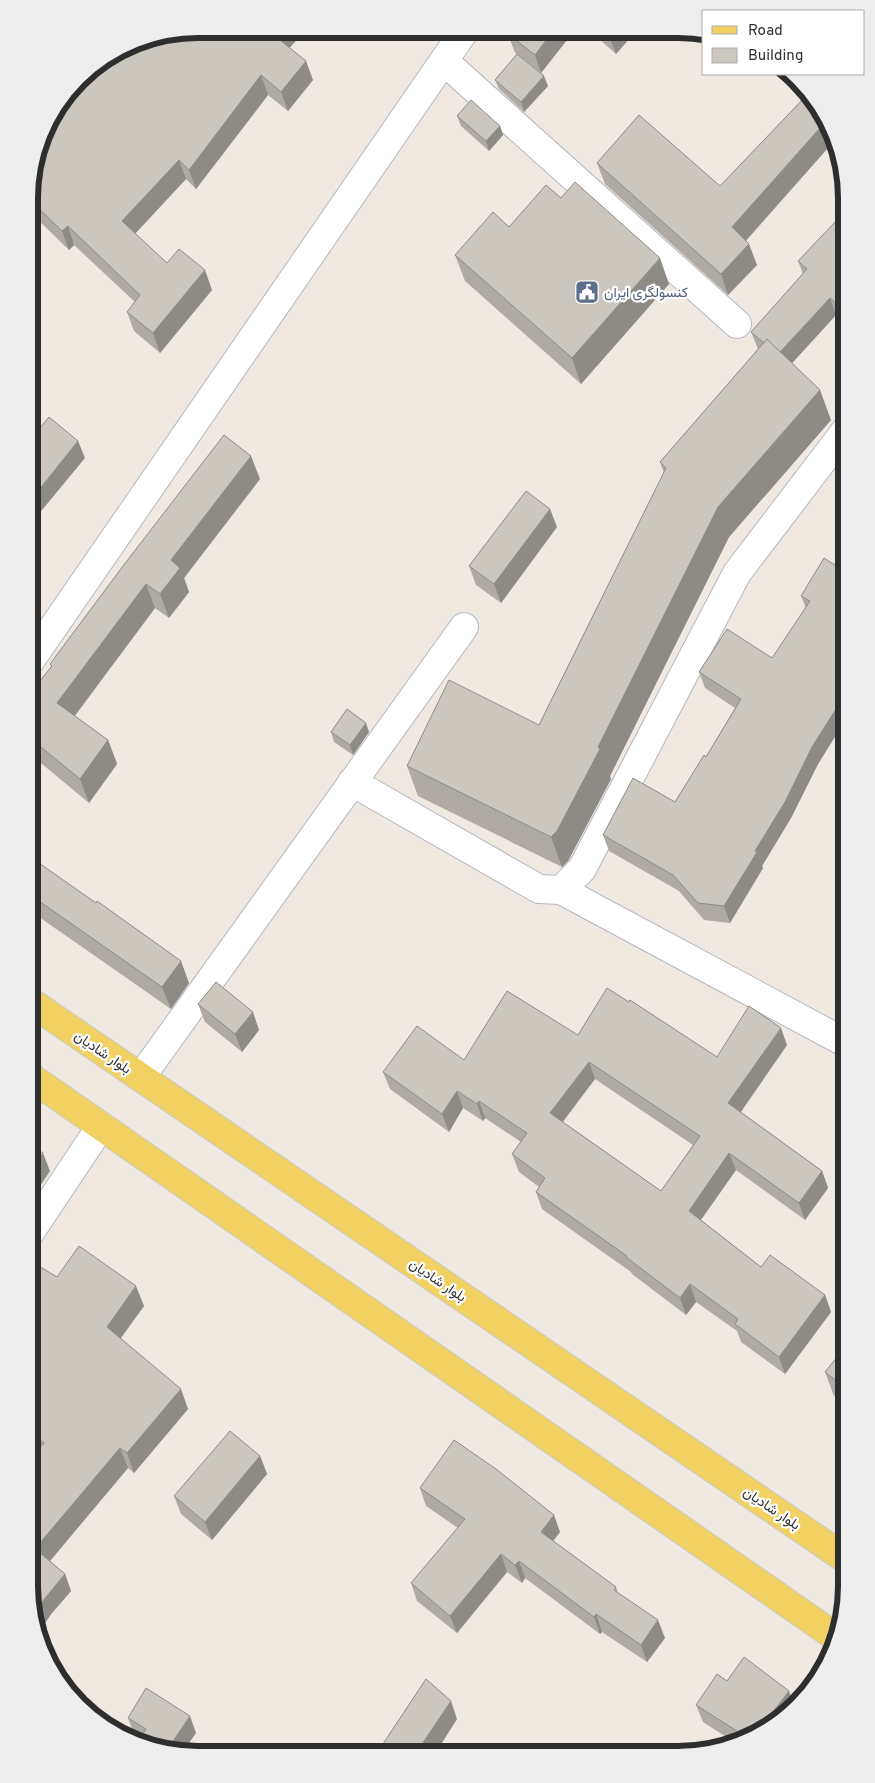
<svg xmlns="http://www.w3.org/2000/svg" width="875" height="1783" viewBox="0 0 875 1783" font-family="Overpass,Vazirmatn,sans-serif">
<rect width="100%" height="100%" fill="#efe9e1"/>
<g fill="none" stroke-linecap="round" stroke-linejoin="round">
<g stroke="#b4b7c1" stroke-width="30">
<g id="street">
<path d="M444 61 737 324"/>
<path d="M30 661 465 30"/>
<path d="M352 782 539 889 561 890 582 869 737 573 846 430"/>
<path d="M561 890 846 1043"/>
<path d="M141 1077 464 627"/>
<path d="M29 1234 101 1126"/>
</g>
</g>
<g stroke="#c9c9c9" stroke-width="30">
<g id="primary">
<path d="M29 1001 846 1559"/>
<path d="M29 1076 836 1637"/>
</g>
</g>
<use href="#street" stroke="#fff" stroke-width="28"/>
<use href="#primary" stroke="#f2d163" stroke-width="28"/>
</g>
<g fill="#afaba4" fill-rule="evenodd">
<path d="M574 31 541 73 520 56 548 86 524 112 499 89 495 80 517 54 515 53 508 34Z"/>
<path d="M590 31H636L616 54Z"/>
<path d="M289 48 313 80 288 111 268 95 196 189 186 179 135 234 167 263 212 290 160 353 134 331 127 312 135 302 74 245 69 250 30 212V176Z"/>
<path d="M806 96 837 144 840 162 827 149 746 241 757 265 728 295 605 184 597 163 720 186Z"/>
<path d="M457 116 500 126 503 135 489 151 461 126Z"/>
<path d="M561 198 669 284 581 384 465 281 455 255Z"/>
<path d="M846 206V324L836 315 792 363 831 420 729 537 610 776 611 779 568 861 562 867 418 796 407 766 539 725 664 473 660 462 758 349 751 332 803 274 798 261 840 217 839 215Z"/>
<path d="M260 479 184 578 189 592 169 618 155 608 75 716 108 740 117 764 89 803 30 754V693L51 667 50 664Z"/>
<path d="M557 527 501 603 476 585 469 566Z"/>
<path d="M846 572V719L818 764 791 818 762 866 763 868 730 923 704 920 679 891 609 851 603 835 675 802 706 757 735 708 705 688 699 672 772 658 806 608 801 596Z"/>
<path d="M331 732H369L353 755 334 742Z"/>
<path d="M29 856 189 983 171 1009 29 910Z"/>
<path d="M198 1004 259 1030 242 1052 205 1022Z"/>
<path d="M578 1035 717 1057 787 1045 741 1112 822 1171 828 1188 805 1220 736 1170 701 1220 761 1267 825 1295 831 1312 785 1374 741 1342 737 1331 696 1302 686 1315 632 1274 631 1272 542 1209 536 1192 539 1187 519 1172 512 1154 521 1142 485 1118 483 1121 463 1108 449 1132 390 1089 383 1072 464 1060ZM595 1079 693 1145 661 1191 563 1122Z"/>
<path d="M29 1260 57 1277 144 1306 121 1338 188 1409 134 1473 128 1468 49 1561 65 1574 71 1591 52 1613 31 1468 29 1460 36 1452 29 1446Z"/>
<path d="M846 1346V1405L834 1396 825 1372Z"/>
<path d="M260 1456 267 1474 212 1540 181 1514 174 1496Z"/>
<path d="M420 1488 560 1532 553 1541 616 1587 618 1593 665 1638 647 1662 602 1632 600 1634 525 1578 522 1583 507 1572 457 1633 417 1601 411 1583 458 1528 426 1506Z"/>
<path d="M789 1691 731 1740 703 1722 696 1705Z"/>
<path d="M128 1718 196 1733 140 1738 134 1735Z"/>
</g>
<g fill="#8e8b86">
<path d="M282 29H307L282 56 275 36Z"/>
<path d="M553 31H574L541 73 535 55Z"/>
<path d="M613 31H636L616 54 609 36Z"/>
<path d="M306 61 313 80 288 111 281 92Z"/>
<path d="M261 75 268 95 196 189 189 170Z"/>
<path d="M544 76 548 86 524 112 521 102Z"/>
<path d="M500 126 503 135 489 151 486 141Z"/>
<path d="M820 128 827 149 739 248 732 227Z"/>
<path d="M179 160 186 179 129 240 122 221Z"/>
<path d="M68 226 74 245 69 250 62 231Z"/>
<path d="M749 244 757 265 728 295 721 274Z"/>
<path d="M660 258 669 284 581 384 572 358Z"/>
<path d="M205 270 212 290 160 353 153 333Z"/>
<path d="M830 298 836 315 784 372 778 355Z"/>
<path d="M820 390 831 420 729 537 610 776 611 779 568 861 562 867 551 837 598 747 718 507Z"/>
<path d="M78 441 85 458 33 521 30 513V501Z"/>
<path d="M251 456 260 479 184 578 189 592 169 618 160 594 171 560Z"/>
<path d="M550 509 557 527 501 603 494 584Z"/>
<path d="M146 584 155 608 66 727 57 703Z"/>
<path d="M846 693V719L818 764 791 818 762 866 763 868 730 923 724 906 812 747Z"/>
<path d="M366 723 369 732 353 755 350 745Z"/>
<path d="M108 740 117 764 89 803 80 779Z"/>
<path d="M181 961 189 983 171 1009 162 987Z"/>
<path d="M253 1012 259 1030 242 1052 235 1034Z"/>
<path d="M781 1028 787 1045 735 1120 728 1103Z"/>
<path d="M589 1062 595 1079 556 1130 550 1113Z"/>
<path d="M457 1091 463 1108 449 1132 442 1114Z"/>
<path d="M479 1101 485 1118 483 1121 477 1104Z"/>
<path d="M43 1153 50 1171 29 1203V1175Z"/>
<path d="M729 1153 736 1170 695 1228 689 1211Z"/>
<path d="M822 1171 828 1188 805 1220 799 1203Z"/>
<path d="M690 1284 696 1302 686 1315 680 1298Z"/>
<path d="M136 1286 144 1306 114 1347 107 1327Z"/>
<path d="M825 1295 831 1312 785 1374 779 1357Z"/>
<path d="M181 1389 188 1409 134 1473 127 1453Z"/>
<path d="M120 1448 128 1468 30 1585 29 1582V1556Z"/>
<path d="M260 1456 267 1474 212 1540 205 1522Z"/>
<path d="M554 1515 560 1532 547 1549 541 1532Z"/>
<path d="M501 1554 507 1572 457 1633 450 1616Z"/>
<path d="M519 1561 525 1578 522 1583 515 1565Z"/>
<path d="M65 1574 71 1591 52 1613 37 1635 33 1614 46 1597Z"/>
<path d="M596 1614 602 1632 600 1634 594 1617Z"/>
<path d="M658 1620 665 1638 647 1662 641 1645Z"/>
<path d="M789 1691 794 1704 772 1725 769 1717Z"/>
<path d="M451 1701 457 1719 435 1754 416 1753Z"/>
<path d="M190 1716 196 1733 182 1753H175L167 1750Z"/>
</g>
<g fill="#cbc7bf" stroke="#8e8b86" fill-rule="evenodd">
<path d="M198 29H282L275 36 306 61 281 92 261 75 189 170 179 160 122 221 167 263 179 249 205 270 153 333 127 312 140 295 68 226 62 231 30 200V176L46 123 86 71 133 41Z"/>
<path d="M511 31H553L535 55 508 34Z"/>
<path d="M604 31H613L609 36Z"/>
<path d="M517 54 544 76 521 102 495 80Z"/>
<path d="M806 96 837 144 838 145 820 128 732 227 749 244 721 274 597 163 639 115 720 186Z"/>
<path d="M471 100 500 126 486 141 457 116Z"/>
<path d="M575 182 660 258 572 358 455 255 493 212 509 227 546 185 561 198Z"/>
<path d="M846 206V312L830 298 780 352 767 339 764 343 751 332 807 269 798 261 841 216 839 215Z"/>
<path d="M767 339 820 390 718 507 598 747 600 749 557 831 551 837 407 766 449 680 539 725 666 468 660 462Z"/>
<path d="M49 417 78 441 30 501V440Z"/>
<path d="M224 435 251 456 171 560 180 568 160 594 146 584 57 703 108 740 80 779 30 738V693L52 666 50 664 123 566Z"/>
<path d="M526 491 550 509 494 584 469 566Z"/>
<path d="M824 558 846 572V693L812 747 785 802 755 851 757 852 724 906 698 903 673 875 603 835 633 778 675 802 704 755 706 757 741 699 699 672 727 629 772 658 810 601 801 596Z"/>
<path d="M347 709 366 723 350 745 331 732Z"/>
<path d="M29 856 96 903 97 901 181 961 162 987 29 894Z"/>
<path d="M216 982 253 1012 235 1034 198 1004Z"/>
<path d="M607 988 629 1002 630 1000 717 1057 749 1006 781 1028 728 1103 822 1171 799 1203 729 1153 689 1211 761 1267 770 1255 825 1295 779 1357 735 1324 738 1319 690 1284 680 1298 626 1257 627 1256 536 1192 545 1178 512 1154 527 1133 479 1101 477 1104 457 1091 442 1114 383 1072 417 1026 464 1060 507 991 578 1035ZM589 1062 700 1136 661 1191 550 1113Z"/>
<path d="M29 1144 43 1153 29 1175Z"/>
<path d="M79 1246 136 1286 107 1327 181 1389 127 1453 120 1448 29 1556V1471L34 1465 29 1460 44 1443 29 1431V1260L57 1277Z"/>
<path d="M846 1346V1388L825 1372Z"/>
<path d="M230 1431 260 1456 205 1522 174 1496Z"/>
<path d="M454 1440 496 1469 554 1515 541 1532 616 1587 614 1590 658 1620 641 1645 596 1614 594 1617 519 1561 515 1565 501 1554 450 1616 411 1583 465 1519 420 1488Z"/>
<path d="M39 1552 65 1574 46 1597 33 1614 29 1586V1567Z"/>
<path d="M744 1657 789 1691 769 1717 776 1722 771 1726 731 1745 727 1746 737 1731 696 1705 717 1674 727 1681Z"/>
<path d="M426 1679 451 1701 416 1753H377Z"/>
<path d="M146 1688 190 1716 167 1750 138 1741 146 1729 128 1718Z"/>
</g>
<defs>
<g id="civic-square" transform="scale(1.25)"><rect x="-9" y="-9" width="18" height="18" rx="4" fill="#5c6f8a" stroke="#fff"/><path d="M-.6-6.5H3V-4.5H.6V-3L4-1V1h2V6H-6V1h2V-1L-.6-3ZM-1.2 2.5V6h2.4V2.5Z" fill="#fff"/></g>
</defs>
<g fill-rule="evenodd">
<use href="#civic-square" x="587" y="292"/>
</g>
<g text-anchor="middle" stroke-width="4.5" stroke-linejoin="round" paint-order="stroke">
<g font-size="14" fill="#4e5e75" stroke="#fff" text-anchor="start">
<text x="604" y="297">کنسولگری ایران</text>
</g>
<g font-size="14" fill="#2e2e2e" stroke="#fff">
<text transform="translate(103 1052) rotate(34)" y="5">بلوار شادیان</text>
<text transform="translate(438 1280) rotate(34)" y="5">بلوار شادیان</text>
<text transform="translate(772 1508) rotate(34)" y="5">بلوار شادیان</text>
</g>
</g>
<path d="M0 0H875V1783H0ZM198 38H678A160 160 0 0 1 838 198V1586A160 160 0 0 1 678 1746H198A160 160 0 0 1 38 1586V198A160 160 0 0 1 198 38Z" fill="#eee" fill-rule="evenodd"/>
<path fill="none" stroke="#2e2e2e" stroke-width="6" d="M198 38H678A160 160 0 0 1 838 198V1586A160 160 0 0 1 678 1746H198A160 160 0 0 1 38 1586V198A160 160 0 0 1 198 38Z"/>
<rect x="702" y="10" width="162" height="65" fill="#ffffff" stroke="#ababab"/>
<rect x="712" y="26" width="25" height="8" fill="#f2d163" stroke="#ababab"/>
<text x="748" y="35" font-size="15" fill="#2e2e2e">Road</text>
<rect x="712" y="48" width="25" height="15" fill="#cbc7bf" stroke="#ababab"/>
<text x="748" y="60" font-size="15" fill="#2e2e2e">Building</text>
</svg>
